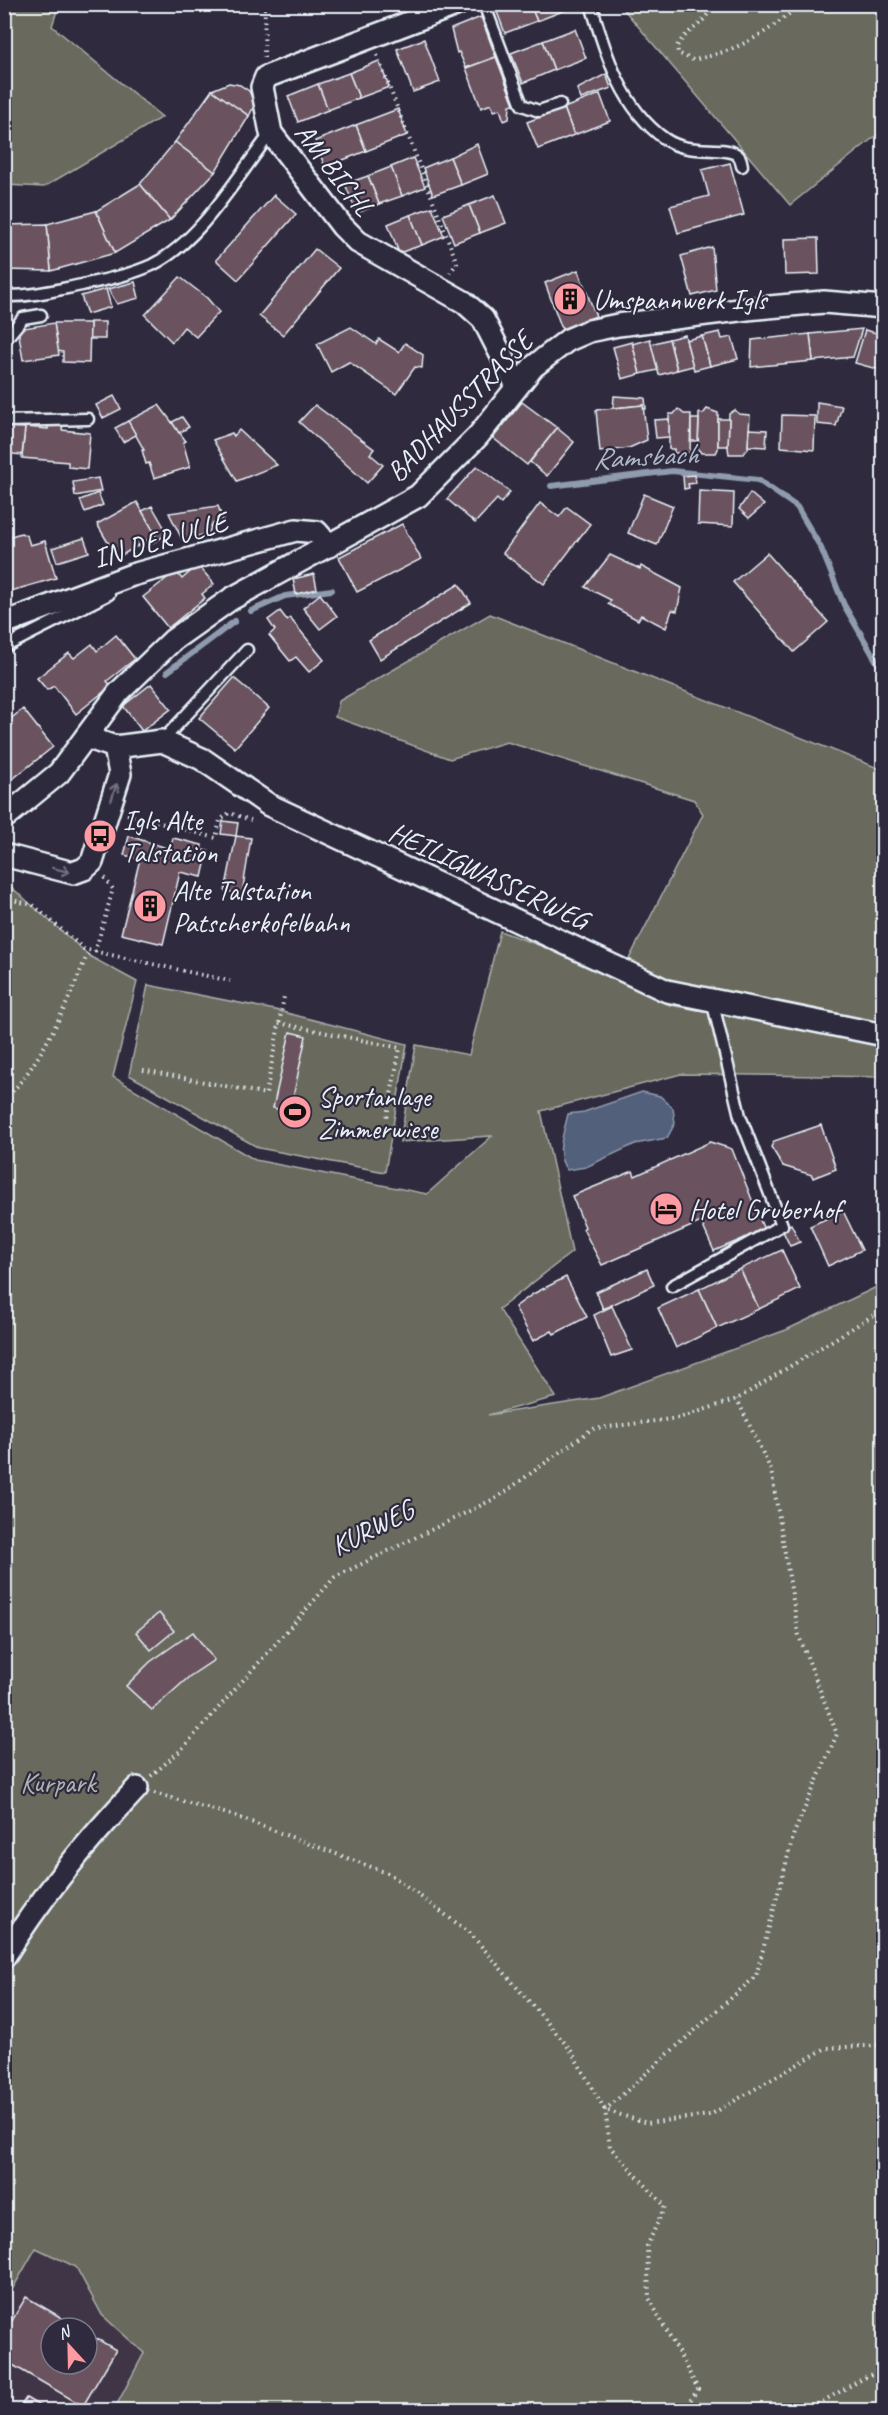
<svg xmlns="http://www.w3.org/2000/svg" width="888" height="2415" viewBox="0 0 888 2415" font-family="Caveat,sans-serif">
<rect width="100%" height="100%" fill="#2f2a3d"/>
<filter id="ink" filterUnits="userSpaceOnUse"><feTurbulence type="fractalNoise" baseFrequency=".0167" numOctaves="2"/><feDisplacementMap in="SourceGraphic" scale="12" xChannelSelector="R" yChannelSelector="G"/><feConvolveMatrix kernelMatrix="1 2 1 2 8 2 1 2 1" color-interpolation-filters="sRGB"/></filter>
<g filter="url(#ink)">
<path fill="#413647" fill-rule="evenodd" d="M36 2248 76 2267 102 2315 144 2353 114 2410H5V2302ZM51 2328H87V2364H51Z"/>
<g fill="#696b5d" stroke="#a8aeaa" stroke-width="1.5">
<path d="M5 4 59 5 52 26 162 117 44 187 5 185Z"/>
<path d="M620 5H883V130L790 205Z"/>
<path d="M490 614 883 770V1026L667 981 629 959 703 814 694 800 507 742 450 759 335 717 339 701Z"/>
<path d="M10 886 91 957 137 982 113 1077 255 1160 427 1194 492 1136 400 1142 416 1045 469 1055 500 931 574 958 670 1005 883 1043V1077L681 1074 541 1111 572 1252 499 1309 556 1397 488 1415 599 1398 786 1330 883 1284V2410H114L144 2353 102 2315 76 2267 36 2248 5 2302V1970L24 1939 5 1949V890Z"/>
<path d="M148 985 275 1010 407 1044 385 1172 259 1148 129 1075Z"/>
</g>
<path fill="#53617c" stroke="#8f9bae" stroke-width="1.5" d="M642 1092 660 1096 673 1108 675 1123 667 1138 635 1144 586 1167 567 1170C554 1154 564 1133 568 1114L584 1112Z"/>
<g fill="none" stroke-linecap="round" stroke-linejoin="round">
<g stroke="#8f9bae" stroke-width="6">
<path d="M551 486 672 471 758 480 797 507 821 548 844 605 884 674"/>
<path d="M251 611 285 596 332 590"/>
<path d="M167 672 235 621"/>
</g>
</g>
<g fill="#6b535f" stroke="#e8f1f8" stroke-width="1.5">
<path d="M494 4H530L537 21 505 33Z"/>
<path d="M530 4H567L568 9 537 21Z"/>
<path d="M481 17 496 57 466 68 459 52 457 53 451 29Z"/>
<path d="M575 29 586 58 554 70 543 41Z"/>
<path d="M424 39 440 82 413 92 397 49Z"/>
<path d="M543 41 554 70 523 83 511 53Z"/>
<path d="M496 57 514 104 510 105 509 119 504 121 500 109 494 111 491 104 481 108 466 68Z"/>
<path d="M379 61 389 87 359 98 349 73Z"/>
<path d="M349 73 359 98 328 110 318 84Z"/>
<path d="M606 74 611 88 581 99 577 89Z"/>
<path d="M229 83 240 85 249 91 255 104 249 116 212 90Z"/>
<path d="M318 84 328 110 298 122 288 96Z"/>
<path d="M212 90 249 116 215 172 175 142Z"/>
<path d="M600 94 610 121 574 135 564 108Z"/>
<path d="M564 108 574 135 538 149 527 122Z"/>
<path d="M398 109 407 135 366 151 356 125Z"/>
<path d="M356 125 366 151 325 167 315 141Z"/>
<path d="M175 142 215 172 170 220 140 184Z"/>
<path d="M477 144 488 174 461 185 450 157Z"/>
<path d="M450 157 461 185 433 195 423 168Z"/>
<path d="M413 158 425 187 402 196 391 167Z"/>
<path d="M730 163 744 215 678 233 670 206 709 196 702 170Z"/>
<path d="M391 167 402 196 379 204 368 176Z"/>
<path d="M368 176 379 204 357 213 345 184Z"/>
<path d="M140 184 170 220 115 253 96 211Z"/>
<path d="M274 195 296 214 238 280 216 260Z"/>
<path d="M495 195 506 223 480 233 469 205Z"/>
<path d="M469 205 480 233 454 243 443 215Z"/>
<path d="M432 207 444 236 422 245 410 215Z"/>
<path d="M96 211 115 253 51 271 47 224Z"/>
<path d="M410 215 422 245 399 253 388 224Z"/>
<path d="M47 224 51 271 4 270V225Z"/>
<path d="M818 238 819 274 785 275 784 239Z"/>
<path d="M712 247 716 290 692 296 681 256Z"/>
<path d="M315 249 339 268 283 335 259 316Z"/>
<path d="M578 270 596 316 562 329 545 283Z"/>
<path d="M180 277 207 298 219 312 196 337 184 327 172 342 145 315Z"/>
<path d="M135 282 139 298 117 304 108 289Z"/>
<path d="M106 289 111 307 87 314 81 296Z"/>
<path d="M90 322H105V339H89Z"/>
<path d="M54 323H90L89 363 63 362V352L58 351Z"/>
<path d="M54 323 59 355 23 360 18 329Z"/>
<path d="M351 327 376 344 379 339 399 352 405 343 423 355 422 368 415 367 396 394 349 362 331 372 317 344Z"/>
<path d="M862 329 853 357 813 361 810 334Z"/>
<path d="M865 330 884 335V371L855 363Z"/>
<path d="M720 332 722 339 732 337 738 359 710 366 702 336Z"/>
<path d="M810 334 813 361 751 367 752 340Z"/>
<path d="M685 335 693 366 677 370 669 339Z"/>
<path d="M702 336 710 366 694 370 686 340Z"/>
<path d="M650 339 658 370 640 374 632 344Z"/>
<path d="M669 339 677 370 659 375 651 344Z"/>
<path d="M632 342 640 374 622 379 613 347Z"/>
<path d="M114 396 121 409 103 418 96 405Z"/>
<path d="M614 396 645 398 646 409H644L643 405 613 408Z"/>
<path d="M522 402 557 428 527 465 493 438Z"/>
<path d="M817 402 842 406 836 426 817 424Z"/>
<path d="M159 405 186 441 183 442 190 467 154 478 149 463 146 464 142 450H144L128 421Z"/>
<path d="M315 405 374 449 370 454 383 465 367 483 299 422Z"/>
<path d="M643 405 647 440 629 448 600 452 596 410Z"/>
<path d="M678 409 684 414H691L690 453H674V449H669V414H674Z"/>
<path d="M707 409 718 413V449L716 453H701L698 449 699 413 703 414Z"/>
<path d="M735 410 739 414 750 415 748 449 743 454H729L728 448 729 414Z"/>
<path d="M782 415 815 416 814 450 781 447Z"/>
<path d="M182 417 189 427 179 433 172 422Z"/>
<path d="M669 419V437L656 438 654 420Z"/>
<path d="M691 419H699L698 441H691Z"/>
<path d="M718 419H729L728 446H718Z"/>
<path d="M128 421 136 435 123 442 115 428Z"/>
<path d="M48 422 63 423 62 430 90 433 87 469 68 467V462L22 458 25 427 48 429Z"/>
<path d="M6 427 25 428 22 455 4 453Z"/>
<path d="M557 428 574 442 547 476 530 462Z"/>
<path d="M749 429 767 430 766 447 748 446Z"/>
<path d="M239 430 277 465 237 481 213 440 232 433 234 436Z"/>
<path d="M477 466 510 492 501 503 497 499 475 523 447 499Z"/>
<path d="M695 475 696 483 688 484 689 488 684 489 683 476Z"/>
<path d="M98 478 101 491 75 496 73 482Z"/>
<path d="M699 491 734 493 733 526 698 524Z"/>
<path d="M98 493 103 505 85 512 80 500Z"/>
<path d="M750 493 764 505 749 518 739 509Z"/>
<path d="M644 494 673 506 657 545 628 533Z"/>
<path d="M137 502 156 535 117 558 97 524Z"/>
<path d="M540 503 559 517 567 507 590 524 544 584 503 553Z"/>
<path d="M152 506 168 534 140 550 138 546 156 535 142 511Z"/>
<path d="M218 506 223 520 212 524 209 533 183 541 169 513Z"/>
<path d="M402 524 421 559 357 592 339 557Z"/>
<path d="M21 533 27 536 30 545 45 541 56 578 4 593V538Z"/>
<path d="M84 538 89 552 57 562 52 548Z"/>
<path d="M767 553 828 622 794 652 733 582Z"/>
<path d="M610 555 640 569 641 566 682 588 677 611 672 610 666 628 641 615 638 620 608 604 611 600 585 587Z"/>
<path d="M198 565 214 584 202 594 205 598 168 628 143 597 176 571 182 579Z"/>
<path d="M314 574 317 589 296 594 293 579Z"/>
<path d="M459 584 471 603 380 659 369 640Z"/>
<path d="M320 594 337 616 320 629 303 608Z"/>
<path d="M280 611 287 620 290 618 324 660 309 672 296 657 290 661 269 635 275 630 268 620Z"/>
<path d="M116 635 135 659 107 681 111 686 76 714 54 686 47 690 37 678 69 653 74 658 92 644 97 651Z"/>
<path d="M234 678 269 708 235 748 199 718Z"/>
<path d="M151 684 171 709 142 731 123 706Z"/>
<path d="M23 709 53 747 5 785 4 724Z"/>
<path d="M223 821 238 823 236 836 221 834Z"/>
<path d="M129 836 170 849 173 838 202 845 201 850 208 851 202 877 180 872 163 944 121 934 140 859 124 855Z"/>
<path d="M236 836 251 838 242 894 225 891Z"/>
<path d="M290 1032 306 1036 290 1112 273 1108Z"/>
<path d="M821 1125 836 1169 813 1178 812 1175 783 1166 771 1147 774 1141Z"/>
<path d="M710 1142 732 1149 764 1230 714 1251 701 1222 602 1265 583 1229 585 1227 572 1196 633 1171 635 1176Z"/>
<path d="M843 1211 862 1250 828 1266 810 1226Z"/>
<path d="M791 1224 800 1242 790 1246 782 1229Z"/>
<path d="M782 1250 800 1289 759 1309 740 1269Z"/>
<path d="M647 1269 654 1285 603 1309 596 1292Z"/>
<path d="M740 1269 759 1309 717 1328 699 1289Z"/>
<path d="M566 1277 587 1317 554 1334 552 1331 533 1341 515 1307 533 1294Z"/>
<path d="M699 1289 717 1328 676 1348 658 1308Z"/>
<path d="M612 1306 632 1350 611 1357 594 1315Z"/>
<path d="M159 1613 174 1631 151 1650 136 1632Z"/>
<path d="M193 1632 214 1660 190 1676 152 1710 126 1686 150 1662Z"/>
<path d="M26 2297 79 2328H51V2364H87V2333L116 2350 83 2406 4 2360V2334Z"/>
<path d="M26 2398 47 2410H18Z"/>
</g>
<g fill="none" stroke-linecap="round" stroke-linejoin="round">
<g stroke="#e8f1f8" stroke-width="15">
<g id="service">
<path d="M484 4 522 105 539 111 560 104"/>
<path d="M591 4C605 53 622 109 665 139 689 156 721 145 736 154 741 157 741 161 742 166"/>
<path d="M4 296C30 297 56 290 82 285 105 280 130 275 152 265 201 241 238 175 271 133"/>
<path d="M4 341 23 318 41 315"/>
<path d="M4 421 88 419"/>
<path d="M4 647 109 594"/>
<path d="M162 741 247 650"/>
<path d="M672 1286 782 1225 740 1116 712 1000"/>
</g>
</g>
<g stroke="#e8f1f8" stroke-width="26">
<g id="minor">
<path d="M458 4 271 75 266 77 262 87 271 133 342 226 358 242 464 302 483 319 517 386"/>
<path d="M4 623 132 575 296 530 317 532 329 546"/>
<path d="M86 737 115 747 162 741 202 759 269 805 667 991 884 1035"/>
<path d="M4 818 59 773 119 692 173 640 231 599 418 496 478 436 533 367 568 340 589 331 618 325 747 309 824 302 884 307"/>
<path d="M4 855 73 873 84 869 92 862 120 774 115 747"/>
<path d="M4 1957C42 1895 87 1841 137 1788"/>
</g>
</g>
<g stroke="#e8f1f8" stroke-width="4" stroke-dasharray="1.5 4.5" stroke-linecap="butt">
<path d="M713 4C703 28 690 26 677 46L678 53 693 60C740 50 765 35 801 4"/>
<path d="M870 4 884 7"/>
<path d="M377 55 457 263 450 273"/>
<path d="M264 58 265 4"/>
<path d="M127 814 216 838 220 820 229 813 251 820"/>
<path d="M4 898 33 905 84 949 230 981"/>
<path d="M95 952 113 889 104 877"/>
<path d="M279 1023 400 1048 386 1120"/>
<path d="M143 1070 266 1094 284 997"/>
<path d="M4 1100C41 1066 71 996 89 950"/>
<path d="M151 1776 181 1750 335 1577 498 1497 592 1429 679 1418 737 1399 872 1316 884 1313"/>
<path d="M154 1793 235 1816 390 1874 470 1933 570 2049 605 2110 647 2123 710 2115 826 2048 884 2045"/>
<path d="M684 2410 698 2389 649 2298 647 2246 665 2206 610 2147 605 2110 756 1976 794 1833 837 1734 799 1636 771 1470 737 1399"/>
<path d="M807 2410 884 2367"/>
</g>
<use href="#service" stroke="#2f2a3d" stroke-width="10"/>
<use href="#minor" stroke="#2f2a3d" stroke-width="21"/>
</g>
<defs><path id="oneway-shaft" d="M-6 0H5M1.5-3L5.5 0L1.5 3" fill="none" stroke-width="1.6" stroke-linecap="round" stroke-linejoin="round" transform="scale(1.5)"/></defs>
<g stroke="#70707e">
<use href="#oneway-shaft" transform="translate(114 792) rotate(-72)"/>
<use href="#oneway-shaft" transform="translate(61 870) rotate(14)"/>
</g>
</g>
<defs>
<g id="building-disc" transform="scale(1.725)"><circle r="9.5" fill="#ff9aa2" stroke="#2f2a3d"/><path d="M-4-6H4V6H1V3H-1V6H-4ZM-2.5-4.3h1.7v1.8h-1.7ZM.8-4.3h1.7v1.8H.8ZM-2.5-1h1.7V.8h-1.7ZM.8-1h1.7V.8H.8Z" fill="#111"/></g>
<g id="bus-disc" transform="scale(1.725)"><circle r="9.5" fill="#ff9aa2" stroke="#2f2a3d"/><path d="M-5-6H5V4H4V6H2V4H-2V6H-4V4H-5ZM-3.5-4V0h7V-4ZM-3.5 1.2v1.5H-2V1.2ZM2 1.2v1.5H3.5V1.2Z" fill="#111"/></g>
<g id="stadium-disc" transform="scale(1.725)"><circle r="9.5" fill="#ff9aa2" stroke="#2f2a3d"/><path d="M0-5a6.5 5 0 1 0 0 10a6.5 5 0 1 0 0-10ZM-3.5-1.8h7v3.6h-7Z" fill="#111"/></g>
<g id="hotel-disc" transform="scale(1.725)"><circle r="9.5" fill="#ff9aa2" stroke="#2f2a3d"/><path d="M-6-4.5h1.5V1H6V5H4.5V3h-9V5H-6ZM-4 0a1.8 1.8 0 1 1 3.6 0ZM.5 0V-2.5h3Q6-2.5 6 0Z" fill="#111"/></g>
</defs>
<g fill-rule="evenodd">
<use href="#building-disc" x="570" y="299"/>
<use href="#bus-disc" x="100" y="836"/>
<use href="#building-disc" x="150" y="906"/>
<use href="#stadium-disc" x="295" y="1112"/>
<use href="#hotel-disc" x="666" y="1209"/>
</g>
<g text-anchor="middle" stroke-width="4.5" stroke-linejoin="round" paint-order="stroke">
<g font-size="28" fill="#e8f1f8" stroke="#2f2a3d">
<text transform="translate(335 169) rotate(52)" y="10">AM BICHL</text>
<text transform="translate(459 406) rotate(-46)" y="10">BADHAUSSTRASSE</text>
<text transform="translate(160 539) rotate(-16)" y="10">IN DER ULLE</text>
<text transform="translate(489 875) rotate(25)" y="10">HEILIGWASSERWEG</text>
<text transform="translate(372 1527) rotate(-27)" y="10">KURWEG</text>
</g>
<g font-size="28" fill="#e8f1f8" stroke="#2f2a3d" text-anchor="start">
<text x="593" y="309">Umspannwerk Igls</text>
<text x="123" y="830">Igls Alte<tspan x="123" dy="32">Talstation</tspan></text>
<text x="173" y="900">Alte Talstation<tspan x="173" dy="32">Patscherkofelbahn</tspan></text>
<text x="318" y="1106">Sportanlage<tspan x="318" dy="32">Zimmerwiese</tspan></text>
<text x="689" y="1219">Hotel Gruberhof</text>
</g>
<g font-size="28" fill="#afb5b2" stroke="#2f2a3d">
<text x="58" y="1792">Kurpark</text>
</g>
<g font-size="30" font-style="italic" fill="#acb7c6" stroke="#2f2a3d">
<text transform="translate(645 456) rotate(-3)" y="10">Ramsbach</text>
</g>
</g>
<rect width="888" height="2415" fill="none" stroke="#2f2a3d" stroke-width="24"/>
<rect x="12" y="12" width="864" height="2391" fill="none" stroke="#e8f1f8" stroke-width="2" filter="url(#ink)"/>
<g transform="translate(69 2346) rotate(338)"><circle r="28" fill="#2f2a3d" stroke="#797a88" stroke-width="1.5"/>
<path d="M0-4.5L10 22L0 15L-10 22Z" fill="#ff9aa2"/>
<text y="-9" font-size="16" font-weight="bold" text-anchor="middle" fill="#e8f1f8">N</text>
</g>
</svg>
